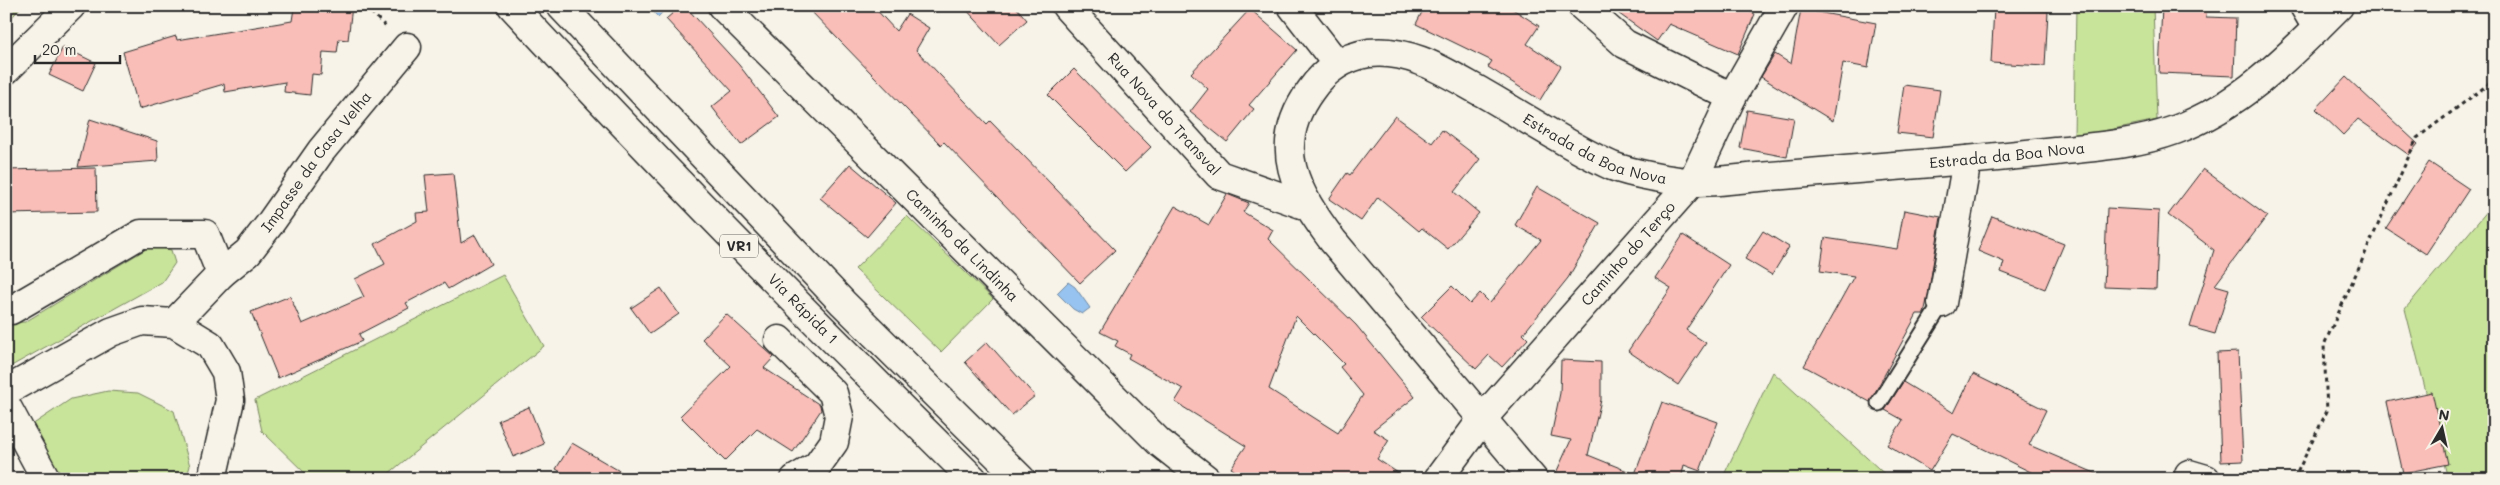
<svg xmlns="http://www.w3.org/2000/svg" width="2500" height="485" viewBox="0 0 2500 485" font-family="Mali,sans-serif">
<rect width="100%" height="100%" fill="#f7f3e8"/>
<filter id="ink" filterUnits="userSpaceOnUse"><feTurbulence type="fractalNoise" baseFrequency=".02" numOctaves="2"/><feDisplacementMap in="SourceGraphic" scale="10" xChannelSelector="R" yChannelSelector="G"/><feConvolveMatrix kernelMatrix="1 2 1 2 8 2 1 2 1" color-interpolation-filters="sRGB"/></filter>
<g filter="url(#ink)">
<g fill="#c8e39a" stroke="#7a8762">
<path d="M6 6H22L6 24Z"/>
<path d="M2076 6H2153L2157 120 2074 137Z"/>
<path d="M2494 203V479H2448L2405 309Z"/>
<path d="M907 216 993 299 941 352 855 269Z"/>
<path d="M151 246 171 250 175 263 162 282 6 369V323L25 322Z"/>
<path d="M503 275 544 346 382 479H311L262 431 255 400Z"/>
<path d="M1773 372 1890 479H1722Z"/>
<path d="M108 391 138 393 174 411 190 466 186 479H52L26 429 71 399Z"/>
</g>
<g fill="#97c3f0" stroke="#6c86a1">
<path d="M648 6H668L658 17Z"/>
<path d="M1068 282 1075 287 1090 308 1082 314 1073 309 1057 293Z"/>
</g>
<g fill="#fabeb8" stroke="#2b2b2b" fill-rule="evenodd">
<path d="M314 6H352L348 40 339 39 337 53 323 52 321 75 312 74 310 95 284 92 285 82 225 92 224 84 139 109 123 52 176 36 177 40 292 21 294 8 313 11Z"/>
<path d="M681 6H685L739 65 779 117 741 145 712 107 732 91 666 19Z"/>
<path d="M806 6H873L896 31 907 14 929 28 916 50 987 124 990 121 1115 250 1080 283 944 142 941 145Z"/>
<path d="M963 6H1015L1027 20 999 45Z"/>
<path d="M1425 6H1508L1539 26 1527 44 1561 66 1540 100 1488 67 1492 61 1416 24Z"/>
<path d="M1608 6H1738L1755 14 1738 54 1669 24 1657 41Z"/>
<path d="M2162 6H2207L2206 17 2236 18 2234 76 2159 73Z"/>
<path d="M1994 8 2048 11 2045 66 1991 63Z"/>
<path d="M1250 9 1297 50 1249 105 1254 109 1227 142 1190 112 1208 89 1191 73Z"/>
<path d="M1801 9 1876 23 1868 68 1843 63 1833 121 1761 77 1775 54 1791 64Z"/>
<path d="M63 47 96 63 83 91 49 75Z"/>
<path d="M1074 69 1151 147 1125 172 1048 95Z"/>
<path d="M2346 77 2418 144 2409 155 2358 119 2343 135 2316 109Z"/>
<path d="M1904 85 1940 90 1933 137 1897 133Z"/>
<path d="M1747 110 1794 118 1787 157 1740 148Z"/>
<path d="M1395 116 1432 143 1442 130 1480 159 1454 192 1479 213 1448 249 1422 228 1419 231 1378 197 1361 221 1329 199 1347 173 1350 175Z"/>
<path d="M90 119 157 141 158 161 78 167Z"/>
<path d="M2429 162 2469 189 2426 254 2386 228Z"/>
<path d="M850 164 896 203 867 237 820 198Z"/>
<path d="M96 168 97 212 6 214V170Z"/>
<path d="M2203 169 2267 216 2215 285 2229 289 2215 334 2190 327 2214 250 2168 215Z"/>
<path d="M453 173 461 243 475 235 491 264 448 289 444 283 406 303 409 308 359 334 362 341 278 378 251 312 290 296 302 324 364 297 355 279 385 264 375 244 417 221 416 213 429 212 425 175Z"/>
<path d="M1537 187 1600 223 1568 278 1523 334 1528 339 1502 367 1489 355 1476 369 1421 317 1452 286 1470 304 1480 293 1490 303 1541 240 1515 225Z"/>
<path d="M1227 194 1249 203 1243 212 1273 230 1268 239 1356 325 1415 397 1373 430 1389 440 1377 459 1407 479H1247L1231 468 1246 446 1175 402 1183 389 1128 358 1130 354 1115 346 1118 341 1100 332 1175 206 1209 225ZM1296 316 1344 364 1340 367 1363 395 1338 433 1269 389Z"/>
<path d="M2107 208 2159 211 2156 289 2104 287Z"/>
<path d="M1904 210 1941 217 1928 295 1924 314H1917L1870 402 1804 366 1854 276 1820 271 1825 238 1897 249Z"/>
<path d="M1992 216 2064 244 2045 289 2001 272 2004 262 1978 251Z"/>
<path d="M1763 231 1789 247 1772 275 1745 259Z"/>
<path d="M1683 235 1729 265 1686 330 1706 343 1678 385 1628 351 1671 288 1655 278Z"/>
<path d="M661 288 679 314 650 334 631 308Z"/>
<path d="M726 314 774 357 764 368 820 405 821 410 793 452 757 429 725 461 680 416 731 366 702 339Z"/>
<path d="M987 342 1035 396 1012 415 965 362Z"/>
<path d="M2238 352 2243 461 2221 462 2217 353Z"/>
<path d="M1561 360 1601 362V400L1588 455 1635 474 1662 402 1718 422 1700 471 1684 465 1681 479H1569L1556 473 1571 440 1551 436 1560 393Z"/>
<path d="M1973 374 2046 410 2029 445 2109 479H2045L1953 434 1930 471 1887 445 1903 420 1885 410 1903 382 1954 413Z"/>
<path d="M2432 392 2448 464 2403 473 2387 402Z"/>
<path d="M529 407 544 444 513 457 498 420Z"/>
<path d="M572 443 633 479H573L556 469Z"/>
</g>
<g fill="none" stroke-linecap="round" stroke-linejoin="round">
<g stroke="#2b2b2b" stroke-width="19">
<path id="lane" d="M1879 403 1942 303"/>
</g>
<g stroke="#2b2b2b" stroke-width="31">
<g id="street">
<path id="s1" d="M722 6 1159 442 1206 479"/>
<path id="s2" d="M1066 6 1219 175 1307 206"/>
<path d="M1292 6 1337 64"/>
<path d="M1582 6 1625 44 1732 97"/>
<path d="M2304 6 2317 28"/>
<path d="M6 70 71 6"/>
<path id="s3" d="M221 274 248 252 269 225 321 151 407 47"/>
<path d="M1942 303 1967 160"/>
<path d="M6 308 11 310 141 234H205L221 274 174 323"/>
<path d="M779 340 833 393 839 416 834 442 817 466 795 479"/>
<path d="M6 405 46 479"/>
<path d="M2189 474 2206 479"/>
<path id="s4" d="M1438 479 1483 418 1692 182 1732 97 1784 6"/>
</g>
</g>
<g stroke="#2b2b2b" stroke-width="31">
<g id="secondary">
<path d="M6 391 111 332 142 321 174 323 210 345 226 372 230 400 212 479"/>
<path id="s5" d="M1533 479 1333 241C1296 192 1269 147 1311 90 1325 70 1345 57 1369 53 1411 48 1448 74 1483 93 1525 117 1568 146 1612 166 1630 173 1675 182 1694 182 1716 182 1738 179 1759 177 1804 173 1849 170 1894 166 1948 162 2001 157 2055 151 2095 147 2137 144 2175 130 2241 106 2291 54 2339 6"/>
</g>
</g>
<g stroke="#2b2b2b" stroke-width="31">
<g id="highway">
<path id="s6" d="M512 6C662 168 816 324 973 479"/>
<path d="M561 6 843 303 1021 479"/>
</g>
</g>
<g stroke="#2b2b2b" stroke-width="3" stroke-dasharray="4 4" stroke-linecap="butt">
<path d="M376 6 371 12 388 29"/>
<path d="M2294 479 2327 411 2324 345 2417 138 2494 80"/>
</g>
<use href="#lane" stroke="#f7f3e8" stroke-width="15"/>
<use href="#street" stroke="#f7f3e8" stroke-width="28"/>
<use href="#secondary" stroke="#f7f3e8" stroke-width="28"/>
<use href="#highway" stroke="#f7f3e8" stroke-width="28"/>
</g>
</g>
<g text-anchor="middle" stroke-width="4" stroke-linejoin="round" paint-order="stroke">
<rect fill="#f7f3e8" stroke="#686764" stroke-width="1" x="720" y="234.5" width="38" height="23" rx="4"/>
<g font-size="14" font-weight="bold" fill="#2b2b2b">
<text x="739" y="251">VR1</text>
</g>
<g font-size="15" fill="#2b2b2b" stroke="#f7f3e8">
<text dy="5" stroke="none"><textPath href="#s2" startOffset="146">Rua Nova do Transval</textPath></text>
<text dy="5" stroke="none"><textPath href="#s5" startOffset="798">Estrada da Boa Nova</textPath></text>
<text dy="5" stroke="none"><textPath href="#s5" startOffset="1218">Estrada da Boa Nova</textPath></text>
<text dy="5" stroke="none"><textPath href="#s3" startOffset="148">Impasse da Casa Velha</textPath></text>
<text dy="5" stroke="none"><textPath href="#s1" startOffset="339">Caminho da Lindinha</textPath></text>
<text dy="5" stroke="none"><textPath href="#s4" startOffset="295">Caminho do Terço</textPath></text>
<text dy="5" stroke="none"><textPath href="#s6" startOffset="420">Via Rápida 1</textPath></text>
</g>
</g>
<rect width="2500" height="485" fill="none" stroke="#f7f3e8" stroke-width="25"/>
<rect x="12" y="12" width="2475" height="460" fill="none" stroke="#2b2b2b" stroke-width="2" filter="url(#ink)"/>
<g transform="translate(2442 428) rotate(9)" stroke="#f7f3e8" stroke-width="4" paint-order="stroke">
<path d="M0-4L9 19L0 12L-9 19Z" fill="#2b2b2b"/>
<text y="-8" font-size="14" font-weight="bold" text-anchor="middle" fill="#2b2b2b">N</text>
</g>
<path d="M35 55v8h85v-8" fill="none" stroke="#2b2b2b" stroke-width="2.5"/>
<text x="42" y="55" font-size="15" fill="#2b2b2b" stroke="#f7f3e8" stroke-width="4" paint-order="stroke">20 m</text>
</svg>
